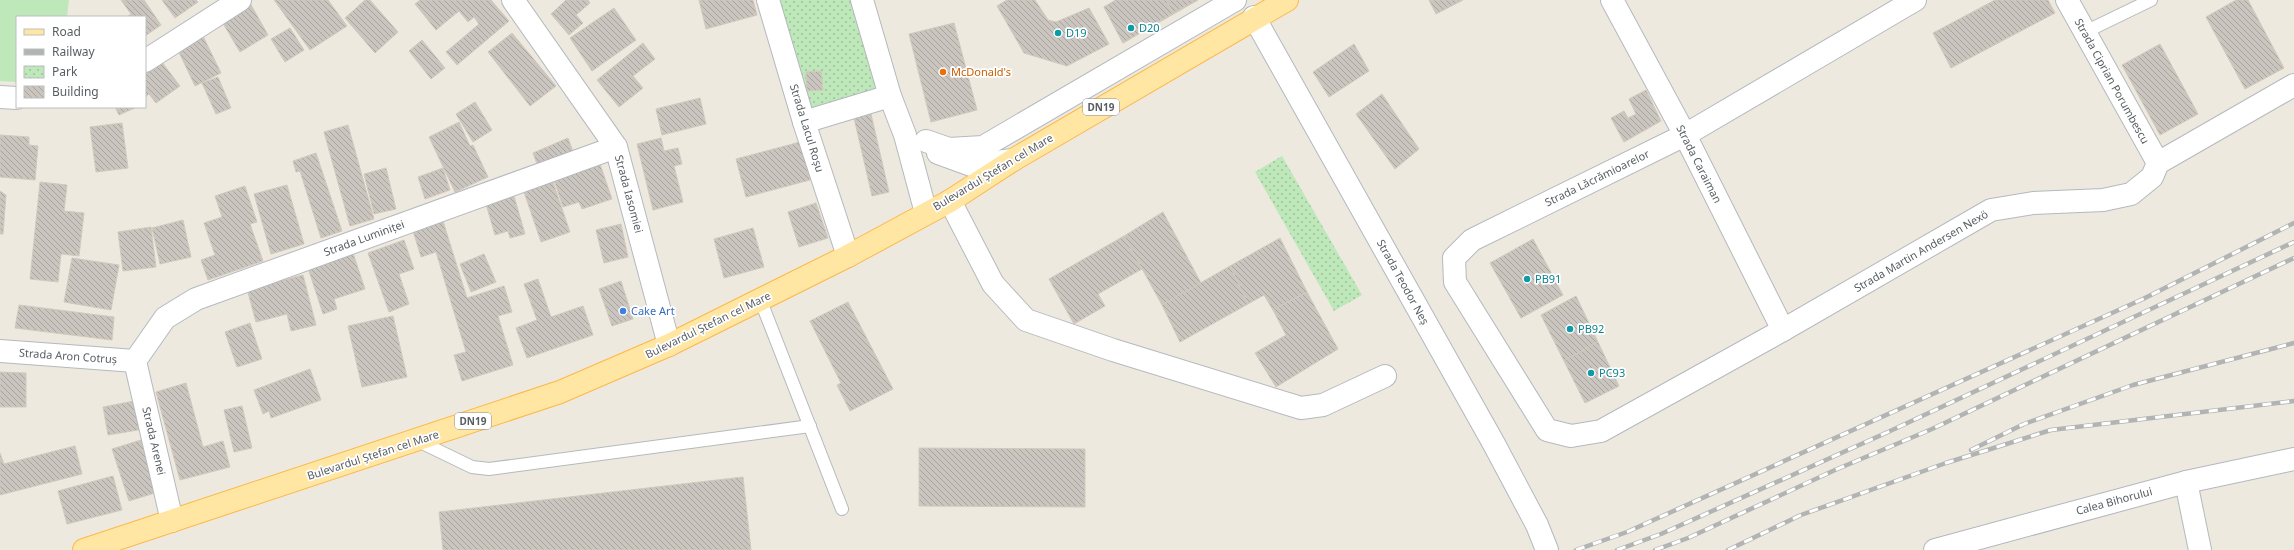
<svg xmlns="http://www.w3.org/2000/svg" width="2294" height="550" viewBox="0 0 2294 550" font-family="'Noto Sans',sans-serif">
<defs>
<pattern id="park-dots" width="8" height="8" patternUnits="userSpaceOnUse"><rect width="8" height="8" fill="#bee8b9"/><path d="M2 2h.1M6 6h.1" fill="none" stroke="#9dbf9a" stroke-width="1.8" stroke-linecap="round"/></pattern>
<pattern id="building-back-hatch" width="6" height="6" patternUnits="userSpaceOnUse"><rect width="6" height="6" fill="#cac5be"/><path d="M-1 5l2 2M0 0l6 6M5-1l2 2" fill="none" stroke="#a7a39e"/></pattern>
</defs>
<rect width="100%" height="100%" fill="#ede9df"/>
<path fill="#bee8b9" d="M0 0H69L67 17H17V82L0 81Z"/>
<g fill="url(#park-dots)">
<path d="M765 0H860L890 96 804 122Z"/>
<path d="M1282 156 1362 295 1334 311 1255 172Z"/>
</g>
<g fill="url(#building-back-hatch)" stroke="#d2c9bd">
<path d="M121 0H144L161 25 145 36V17H127L131 14Z"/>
<path d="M162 0H196L198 2 175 18Z"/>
<path d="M274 0H328L347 26 310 50Z"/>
<path d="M365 0H370L398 32 375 53 345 18Z"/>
<path d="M420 0H491L509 21 457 65 446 52 479 24 474 17 468 22 459 11 436 30 415 4Z"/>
<path d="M566 0H588L590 3 576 15 583 23 569 35 551 14Z"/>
<path d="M699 0H753L757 15 706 29Z"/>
<path d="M1007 0H1035L1048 20 1056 22 1089 8 1109 44 1067 66 1024 53 997 6Z"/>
<path d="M1116 0H1198L1123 43 1104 7Z"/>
<path d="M1116 0H1166L1173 13 1123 43 1104 7Z"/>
<path d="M1166 0H1198L1173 13Z"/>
<path d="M1429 0H1463L1436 14Z"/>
<path d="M1995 0H2048L2055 13 1951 68 1933 33Z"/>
<path d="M2236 0H2248L2284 68 2245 89 2206 17Z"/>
<path d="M250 3 268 35 240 52 221 20Z"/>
<path d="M614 8 636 40 592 71 570 38Z"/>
<path d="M954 23 977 110 931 122 909 34Z"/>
<path d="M290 28 304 50 285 62 271 39Z"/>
<path d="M512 33 556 86 530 106 488 52Z"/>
<path d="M202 34 221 73 195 86 176 46Z"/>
<path d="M422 40 445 68 431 79 409 51Z"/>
<path d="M643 43 655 59 633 76 643 88 619 107 597 80Z"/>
<path d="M1354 44 1369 71 1329 97 1313 72Z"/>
<path d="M2160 44 2198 114 2160 135 2122 65Z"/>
<path d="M158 57 180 86 156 103 149 94 145 97V67Z"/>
<path d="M821 71 823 90 807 91 806 72Z"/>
<path d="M218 77 231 108 216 114 202 83Z"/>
<path d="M1646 90 1661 121 1624 142 1611 118 1624 111 1628 118 1636 114 1629 99Z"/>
<path d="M1382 94 1419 149 1395 169 1356 114Z"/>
<path d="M700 98 706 124 662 135 656 109Z"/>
<path d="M475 102 492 130 473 142 456 114Z"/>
<path d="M115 107H137L119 115Z"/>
<path d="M871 114 889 192 872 196 854 118Z"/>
<path d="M459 122 470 146 473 145 488 177 455 192 429 137Z"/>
<path d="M122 123 128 168 96 172 90 127Z"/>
<path d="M348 125 374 219 350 226 324 132Z"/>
<path d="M0 135 29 137V145L38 146 35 180 0 177Z"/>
<path d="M568 138 575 157 540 172 533 153Z"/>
<path d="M661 138 664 151 678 148 682 164 674 166 683 202 653 210 637 144Z"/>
<path d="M800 142 810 180 746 197 736 159Z"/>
<path d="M316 153 342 231 321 238 300 171 296 172 293 161Z"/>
<path d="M600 164 612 199 582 209 579 202 563 207 554 180Z"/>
<path d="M386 168 396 209 374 214 364 174Z"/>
<path d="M443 168 450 190 425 199 418 177Z"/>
<path d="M552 179 570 232 541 242 523 189Z"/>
<path d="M40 182 67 185 64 211 84 213 79 256 61 254 58 282 30 279Z"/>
<path d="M287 185 304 244 271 254 254 194Z"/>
<path d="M245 186 257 222 250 224 263 261 208 280 201 260 215 255 204 223 222 217 215 196Z"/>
<path d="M0 191 6 195 3 234H0Z"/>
<path d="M514 196 525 234 510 238 508 231 495 235 486 204Z"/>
<path d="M816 203 828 238 799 247 788 212Z"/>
<path d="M1163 212 1201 283 1162 305 1124 236Z"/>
<path d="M183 220 191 257 160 264 152 228Z"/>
<path d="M443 221 467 298 504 286 512 312 498 316 513 365 462 381 454 355 466 352 436 252 421 257 413 231Z"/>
<path d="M621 224 628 257 604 263 596 230Z"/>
<path d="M151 227 156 267 123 271 118 232Z"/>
<path d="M753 228 764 267 724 278 714 239Z"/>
<path d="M1124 236 1142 269 1098 294 1105 306 1074 324 1049 279Z"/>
<path d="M1280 238 1307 292 1273 310 1264 295 1248 304 1230 266Z"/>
<path d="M1533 239 1563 295 1521 318 1490 263Z"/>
<path d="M404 240 414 269 399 274 409 304 389 312 368 253Z"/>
<path d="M353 253 365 289 334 299 337 309 323 314 308 268Z"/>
<path d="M484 254 496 282 471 292 460 264Z"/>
<path d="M72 258 119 265 111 310 64 302Z"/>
<path d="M1230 266 1248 304 1180 342 1162 305Z"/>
<path d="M303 275 316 325 291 331 287 314 256 322 247 289Z"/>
<path d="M538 279 551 317 583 306 593 335 527 358 516 328 537 320 524 284Z"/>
<path d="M621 281 633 319 612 326 599 289Z"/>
<path d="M1307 292 1338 349 1276 387 1255 353 1286 335 1273 310Z"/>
<path d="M1576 296 1598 342 1564 361 1541 315Z"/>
<path d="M848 302 893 389 850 411 837 385 841 383 810 321Z"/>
<path d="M19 305 114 317 112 340 15 328Z"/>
<path d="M393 316 407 377 362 387 348 326Z"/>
<path d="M250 323 262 359 237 367 225 332Z"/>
<path d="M1598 342 1619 386 1585 403 1564 361Z"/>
<path d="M310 369 321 400 271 418 269 411 263 414 254 390Z"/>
<path d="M0 372 26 373V407H0Z"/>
<path d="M186 383 203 447 223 441 230 467 180 480 156 392Z"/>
<path d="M139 400 144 429 108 435 103 407Z"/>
<path d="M242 406 252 448 234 452 224 410Z"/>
<path d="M141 440 158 492 129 501 112 449Z"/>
<path d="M75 446 82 474 0 495V453L4 464Z"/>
<path d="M919 448 1085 449V507L919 506Z"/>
<path d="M113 476 122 510 67 524 58 491Z"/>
<path d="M743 477 751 550H443L439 512Z"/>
</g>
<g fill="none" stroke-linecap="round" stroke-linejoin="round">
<g stroke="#b5b9be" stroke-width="14">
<g id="lane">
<path d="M2085 32 2151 0"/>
<path d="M760 299 842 509"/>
<path d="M416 440 472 467 489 469 810 426"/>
</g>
</g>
<g stroke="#b5b9be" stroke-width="24">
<g id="street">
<path d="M513 0 616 147 669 345"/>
<path d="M768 0 804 122 848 256"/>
<path d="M862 0 890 96 905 135 926 213"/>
<path d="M1612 0 1685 135 1783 330"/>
<path d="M1915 0 1685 135 1472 240 1454 258 1455 282 1547 430 1571 436 1601 431 1783 330 1991 210 2033 203 2103 200 2131 194 2152 177 2158 163 2294 85"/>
<path d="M2067 0 2158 163"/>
<path d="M145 61 240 0"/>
<path d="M0 97 17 98"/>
<path d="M804 122 890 96"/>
<path d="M926 141 949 149 983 147 1235 0"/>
<path d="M938 153 971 165 1013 160"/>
<path d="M950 201 993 284 1026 320 1113 350 1301 408 1323 405 1385 376"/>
<path d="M0 351 135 361"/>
<path d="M135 361 165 318 196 299 616 147"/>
<path d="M135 361 172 521"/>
<path d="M2186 482 2200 550"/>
</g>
</g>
<g stroke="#b3b8be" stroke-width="24">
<g id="secondary">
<path d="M1254 17 1494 444 1537 525 1547 550"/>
<path d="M1935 550 2186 482 2294 459"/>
</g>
</g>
<g stroke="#feb748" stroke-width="24">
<path id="primary" d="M84 550 560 392 669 345 848 256 950 201 1013 160 1287 0"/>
</g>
<use href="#lane" stroke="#fff" stroke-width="12"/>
<use href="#street" stroke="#fff" stroke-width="22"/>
<use href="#secondary" stroke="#fff" stroke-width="22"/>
<use href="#primary" stroke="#ffe6a2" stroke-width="22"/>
<g stroke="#b2b3b3" stroke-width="4.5">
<g id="rail">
<path d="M1971 450 2024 424 2133 385 2294 343"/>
<path d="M1576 550 1627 532 2143 299 2294 223"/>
<path d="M1617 550 1661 534 1888 432 2294 242"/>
<path d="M1655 550 1688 538 1835 470 1932 429 2294 258"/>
<path d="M1728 550 1801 515 1946 463 2051 430 2294 401"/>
</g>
</g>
<use href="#rail" stroke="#fff" stroke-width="3" stroke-dasharray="9" stroke-linecap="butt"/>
</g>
<g fill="#0f9aa8" stroke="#fff" stroke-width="1.5">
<circle cx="1131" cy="28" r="4"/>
<circle cx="1058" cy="33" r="4"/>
<circle cx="1527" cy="279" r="4"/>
<circle cx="1570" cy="329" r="4"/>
<circle cx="1591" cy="373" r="4"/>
</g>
<circle fill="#e8710a" stroke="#fff" stroke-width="1.5" cx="943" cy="72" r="4"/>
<circle fill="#3f7fe0" stroke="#fff" stroke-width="1.5" cx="623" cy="311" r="4"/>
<g text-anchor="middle" stroke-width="3.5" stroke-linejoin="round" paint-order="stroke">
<g fill="#fff" stroke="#8a8e91" stroke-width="1">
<rect x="1083" y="99" width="36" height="16" rx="3"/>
<rect x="455" y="413" width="36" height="16" rx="3"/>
</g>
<g font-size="10" font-weight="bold" fill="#585e62">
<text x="1101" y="111">DN19</text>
<text x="473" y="425">DN19</text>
</g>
<g font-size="11" fill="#0d838f" stroke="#fff" text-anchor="start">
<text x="1139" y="32">D20</text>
<text x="1066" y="37">D19</text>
<text x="1535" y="283">PB91</text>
<text x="1578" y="333">PB92</text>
<text x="1599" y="377">PC93</text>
</g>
<g font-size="11" fill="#c56008" stroke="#fff" text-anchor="start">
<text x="951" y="76">McDonald's</text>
</g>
<g font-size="11" fill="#585e62" stroke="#fff">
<text transform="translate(2112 81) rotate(61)" y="4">Strada Ciprian Porumbescu</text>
<text transform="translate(807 128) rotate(73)" y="4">Strada Lacul Roșu</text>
<text transform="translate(1699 164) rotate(63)" y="4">Strada Caraiman</text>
<text transform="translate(993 172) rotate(-31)" y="4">Bulevardul Ștefan cel Mare</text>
<text transform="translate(1597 178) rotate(-26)" y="4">Strada Lăcrămioarelor</text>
<text transform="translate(629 194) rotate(75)" y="4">Strada Iasomiei</text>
<text transform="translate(364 238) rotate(-20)" y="4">Strada Luminiței</text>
<text transform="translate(1921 251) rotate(-30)" y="4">Strada Martin Andersen Nexö</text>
<text transform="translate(1403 282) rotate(61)" y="4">Strada Teodor Neș</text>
<text transform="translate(708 325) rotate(-26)" y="4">Bulevardul Ștefan cel Mare</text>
<text transform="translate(68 356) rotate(4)" y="4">Strada Aron Cotruș</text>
<text transform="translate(154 441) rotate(77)" y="4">Strada Arenei</text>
<text transform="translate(373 455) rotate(-18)" y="4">Bulevardul Ștefan cel Mare</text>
<text transform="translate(2114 501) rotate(-15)" y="4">Calea Bihorului</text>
</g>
<g font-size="11" fill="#366cbe" stroke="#fff" text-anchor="start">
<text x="631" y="315">Cake Art</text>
</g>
</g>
<rect x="16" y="16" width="130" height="92" fill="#ffffff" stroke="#bcbfc0"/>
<rect x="24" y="29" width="20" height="6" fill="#ffe6a2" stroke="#bcbfc0"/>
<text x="52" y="36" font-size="12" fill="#585e62">Road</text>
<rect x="24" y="49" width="20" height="6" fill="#b2b3b3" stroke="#bcbfc0"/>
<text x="52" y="56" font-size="12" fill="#585e62">Railway</text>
<rect x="24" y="66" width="20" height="12" fill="url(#park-dots)" stroke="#bcbfc0"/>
<text x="52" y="76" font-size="12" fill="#585e62">Park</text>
<rect x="24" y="86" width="20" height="12" fill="url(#building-back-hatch)" stroke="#bcbfc0"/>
<text x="52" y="96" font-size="12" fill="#585e62">Building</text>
</svg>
